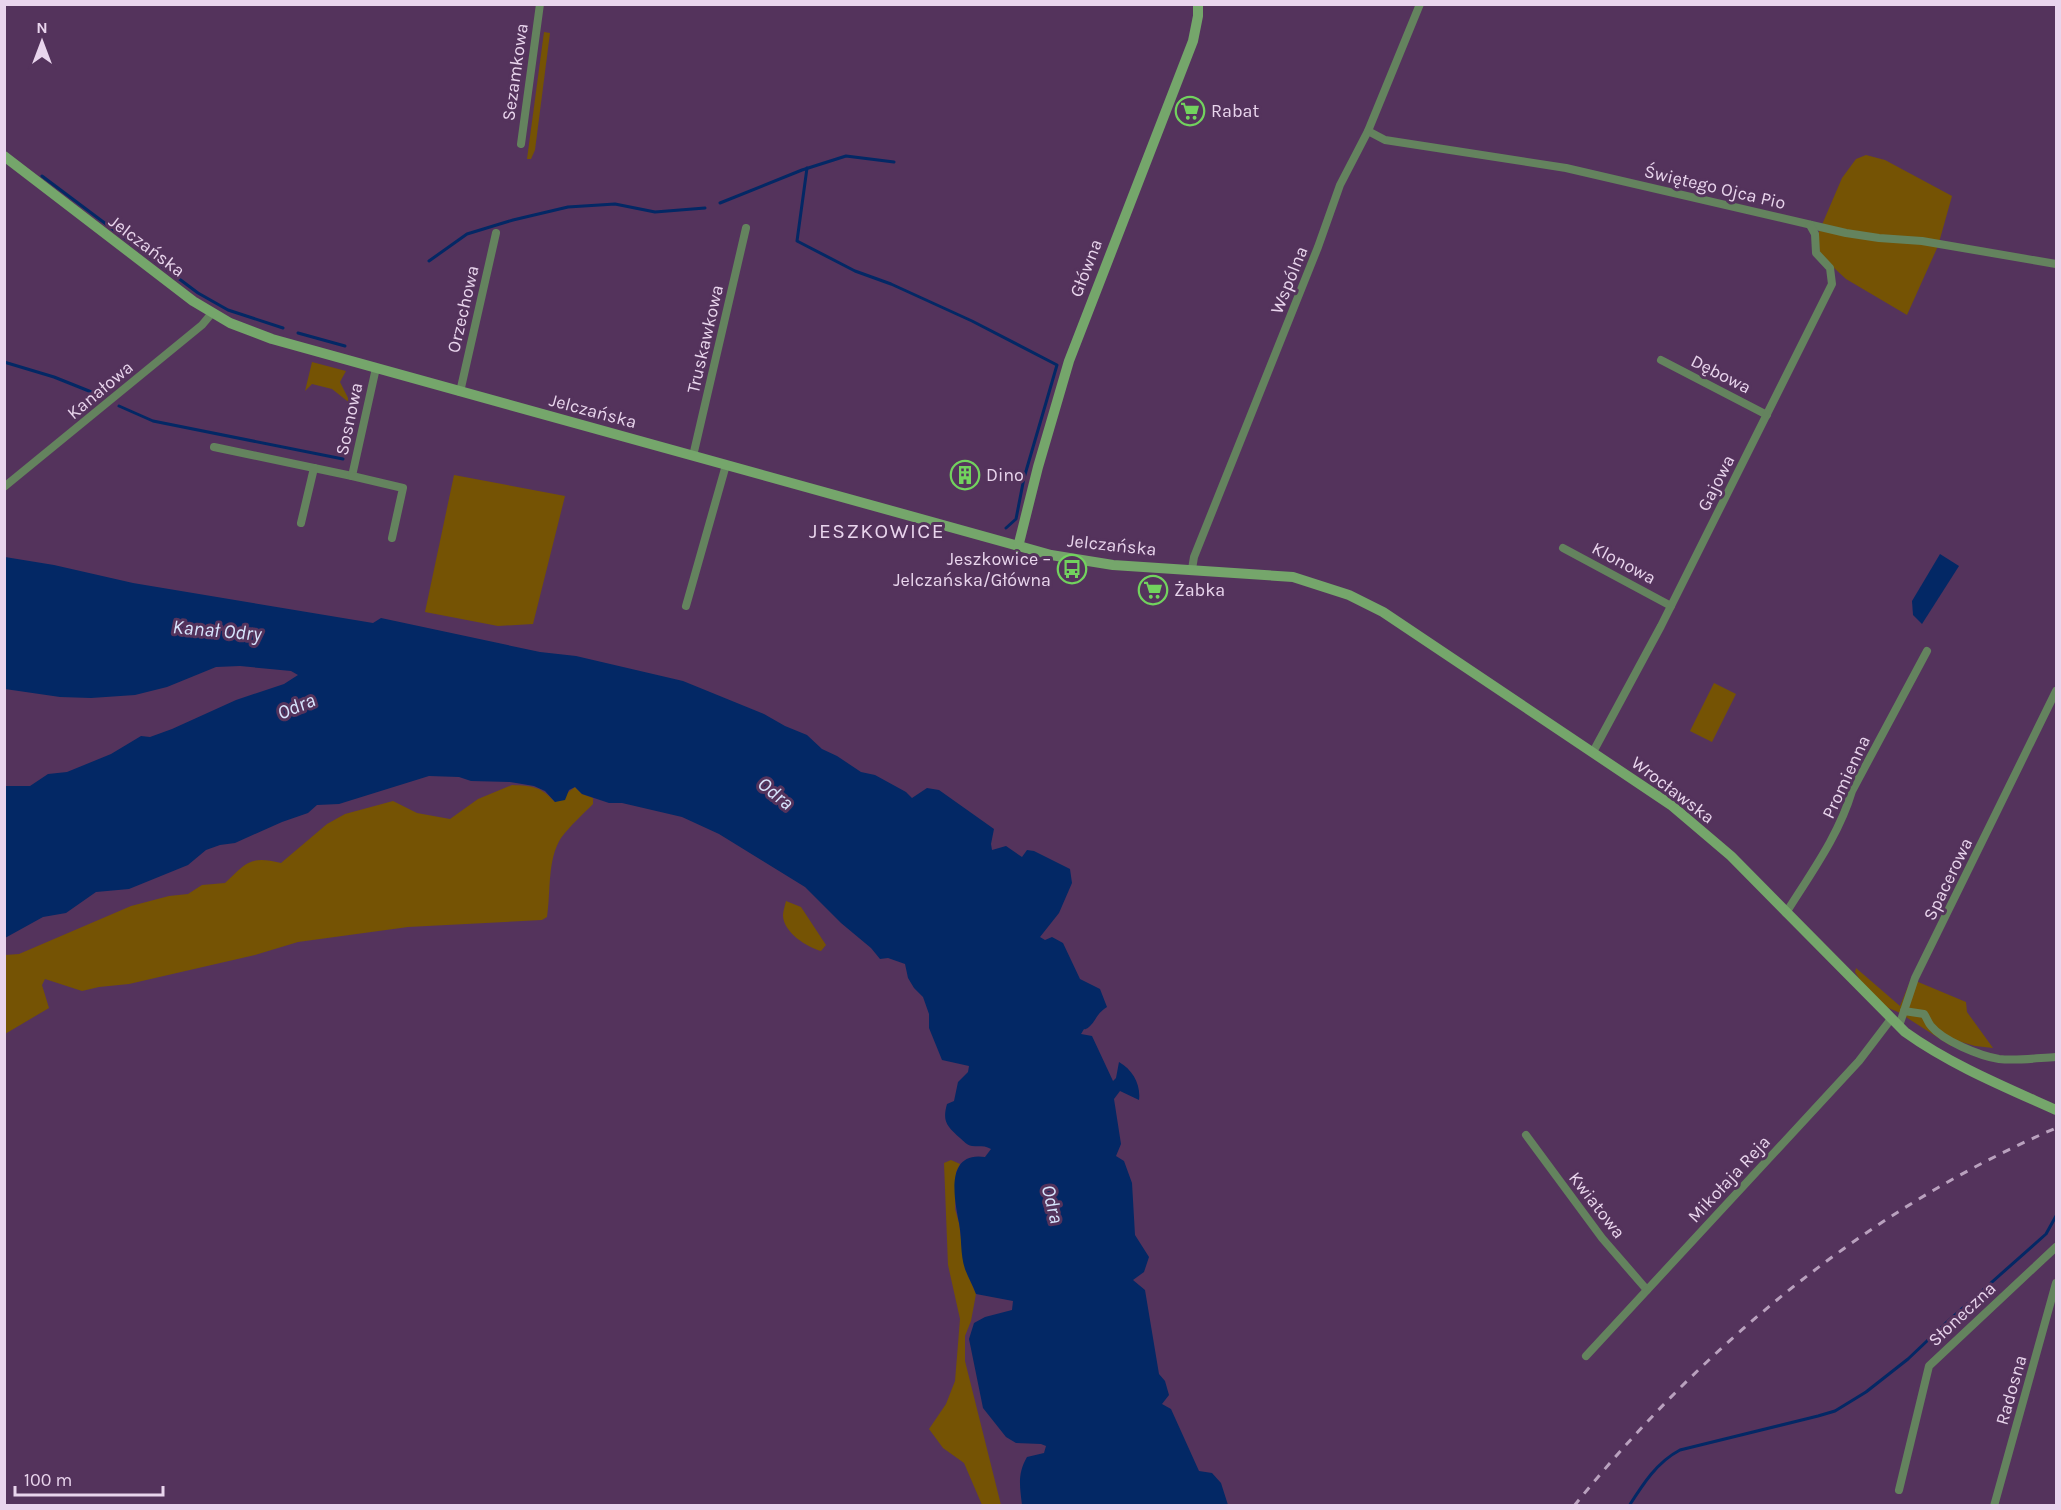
<svg xmlns="http://www.w3.org/2000/svg" width="2061" height="1510" viewBox="0 0 2061 1510" font-family="Karla,sans-serif">
<rect width="100%" height="100%" fill="#54335c"/>
<g fill="#755304">
<path d="M544 32 550 33 535 150 531 159H527Z"/>
<path d="M1866 155 1885 160 1952 196 1938 246 1907 315 1846 279 1820 255 1818 234 1842 178 1856 159Z"/>
<path d="M312 362 346 371 340 382 351 404 332 389 312 384 305 391Z"/>
<path d="M454 475 565 496 533 624 498 626 425 612Z"/>
<path d="M1714 683 1736 694 1712 742 1690 731Z"/>
<path d="M512 785C533 786 540 786 555 802L575 787 582 794 593 798V804C582 815 570 826 561 838 547 860 551 892 547 917L542 920 408 927 298 942 255 955 129 984 99 987 82 991 45 979 42 985 49 1008 5 1034V955L19 954 131 906 169 896 188 894 202 885 225 883C246 863 250 855 281 863L327 824 345 814 393 801 417 813 450 819 478 799Z"/>
<path d="M786 901 801 907 826 945 821 951C807 947 784 933 783 916 783 912 785 905 786 901Z"/>
<path d="M1856 968 1900 1006 1911 979 1966 1002 1967 1012 1993 1048 1975 1046 1958 1041 1951 1046 1898 1012 1886 1007 1860 980 1855 972Z"/>
<path d="M951 1160 960 1164 956 1172 955 1209 959 1223 965 1268 976 1294 971 1321 965 1336V1361L1001 1505H982L964 1463 943 1448 929 1429 946 1404 955 1381 960 1319 948 1265 944 1163Z"/>
</g>
<g fill="#032865">
<path d="M1940 554 1959 566 1922 624 1913 615 1912 601Z"/>
<path d="M5 557 54 565 133 583 373 623 381 618 540 652 576 656 683 681 764 714 785 726 807 735 822 749 837 756 861 772 875 775 906 792 912 798 927 788 939 790 994 829 991 844 992 850 1006 846 1022 857 1027 850 1034 851 1070 869 1072 883 1059 913 1040 937 1045 940 1052 937 1063 943 1080 979 1100 989 1107 1007C1095 1015 1097 1020 1089 1027 1081 1033 1087 1024 1081 1034L1092 1036 1113 1081 1116 1078 1119 1062C1133 1070 1141 1085 1139 1100L1120 1091 1114 1099 1121 1144 1116 1156 1124 1161 1132 1183 1135 1235 1149 1257 1144 1272 1133 1280 1145 1290 1159 1374 1165 1381 1169 1395 1162 1404 1171 1409 1199 1471 1212 1473 1221 1483 1228 1505H1022C1020 1487 1017 1474 1027 1457L1044 1453 1046 1446 1041 1444 1016 1443 1006 1437 983 1408 969 1339 974 1323 985 1317 1012 1310 1013 1301 976 1294C973 1286 968 1277 965 1269 960 1254 962 1238 959 1223 954 1198 945 1151 985 1157L991 1149C984 1145 979 1147 972 1146 966 1145 964 1141 960 1138 947 1126 942 1122 947 1104L954 1101 958 1082 968 1072 969 1066 942 1060 929 1028V1014L923 997 914 988 908 978 905 964 888 958 880 959 871 948 841 923 805 887 719 834 682 817 622 803H609L582 794 575 787 569 790 565 800 555 802 545 791 534 786 510 782 471 781 459 777 429 776 339 804 317 805 308 813 282 822 235 843 220 845 206 850 188 865 129 889 96 892 66 913 43 917 5 938V786H30L48 774 67 772 111 754 141 736 150 737 172 729 236 700 284 684 298 675 291 671 270 669 240 666 216 667 167 687 135 695 91 698 60 697 5 689Z"/>
</g>
<g fill="none" stroke-linecap="round" stroke-linejoin="round">
<g stroke="#032865" stroke-width="3">
<path d="M807 168 797 241 855 271 891 284 972 321 1057 365 1024 478 1016 519 1006 528"/>
<path d="M42 176 198 293 228 310 283 328"/>
<path d="M720 203 802 170 846 156 894 162"/>
<path d="M429 261 467 234 513 220 568 207 615 204 655 212 705 208"/>
<path d="M298 333 345 346"/>
<path d="M4 362 54 377 94 393 98 397"/>
<path d="M119 406 153 421 343 459"/>
<path d="M1629 1506C1643 1484 1657 1462 1680 1450L1818 1416 1835 1411 1866 1392 1908 1359 1947 1322 2046 1234 2056 1216"/>
</g>
<g stroke="#64835e" stroke-width="8">
<path d="M1368 131 1385 140 1566 168 1846 233 1879 238 1922 241 2056 264"/>
<path d="M521 144 540 4"/>
<path d="M1661 360 1767 415"/>
<path d="M460 392 496 233"/>
<path d="M214 447 352 476 376 368"/>
<path d="M693 456 746 228"/>
<path d="M352 476 403 488 392 538"/>
<path d="M4 487 202 325 212 313"/>
<path d="M301 523 314 468"/>
<path d="M1563 548 1671 606"/>
<path d="M1192 569 1194 557 1318 247 1340 185 1368 131 1420 4"/>
<path d="M686 606 726 465"/>
<path d="M1593 752 1661 626 1832 284 1830 268 1816 253 1815 234 1810 225"/>
<path d="M1786 913C1811 873 1839 835 1852 791L1927 651"/>
<path d="M1904 1011 1924 1014C1927 1018 1928 1023 1931 1026 1943 1041 1980 1056 1999 1059 2017 1061 2038 1058 2056 1057"/>
<path d="M1899 1026 1915 978 2056 691"/>
<path d="M1526 1135 1602 1238 1647 1290"/>
<path d="M1586 1356 1859 1061 1891 1019"/>
<path d="M1899 1490 1929 1366 2056 1247"/>
<path d="M1994 1506 2056 1283"/>
</g>
<g stroke="#75a66b" stroke-width="10">
<path d="M4 156 193 301 230 323 272 339 1051 555 1113 565 1293 577 1349 595 1383 612 1671 805 1731 856 1905 1032C1951 1065 2005 1087 2056 1110"/>
<path d="M1018 547 1038 467 1069 361 1193 41 1198 16V4"/>
</g>
<path stroke="#b9a1be" stroke-width="3" stroke-dasharray="8 8" stroke-linecap="butt" d="M1574 1506C1704 1345 1866 1210 2056 1128"/>
</g>
<defs>
<g id="supermarket-ring" transform="scale(1.5)"><circle r="9.5" fill="#54335c" stroke="#72d25e" stroke-width="1.5"/><path d="M-6-5.5h2.5l.6 2H6L4.5 2H-2.5L-4.4-4H-6ZM-1.5 3.2a1.3 1.3 0 1 0 .1 0ZM3 3.2a1.3 1.3 0 1 0 .1 0Z" fill="#72d25e"/></g>
<g id="building-ring" transform="scale(1.5)"><circle r="9.5" fill="#54335c" stroke="#72d25e" stroke-width="1.5"/><path d="M-4-6H4V6H1V3H-1V6H-4ZM-2.5-4.3h1.7v1.8h-1.7ZM.8-4.3h1.7v1.8H.8ZM-2.5-1h1.7V.8h-1.7ZM.8-1h1.7V.8H.8Z" fill="#72d25e"/></g>
<g id="bus-ring" transform="scale(1.5)"><circle r="9.5" fill="#54335c" stroke="#72d25e" stroke-width="1.5"/><path d="M-5-6H5V4H4V6H2V4H-2V6H-4V4H-5ZM-3.5-4V0h7V-4ZM-3.5 1.2v1.5H-2V1.2ZM2 1.2v1.5H3.5V1.2Z" fill="#72d25e"/></g>
</defs>
<g fill-rule="evenodd">
<use href="#supermarket-ring" x="1190" y="111"/>
<use href="#building-ring" x="965" y="475"/>
<use href="#bus-ring" x="1072" y="569"/>
<use href="#supermarket-ring" x="1153" y="590"/>
</g>
<g text-anchor="middle" stroke-width="6" stroke-linejoin="round" paint-order="stroke">
<g font-size="18" fill="#e9d5ed" stroke="#54335c">
<text transform="translate(515 72) rotate(-82)" y="6">Sezamkowa</text>
<text transform="translate(1715 187) rotate(13)" y="6">Świętego Ojca Pio</text>
<text transform="translate(147 246) rotate(37)" y="6">Jelczańska</text>
<text transform="translate(1086 268) rotate(-69)" y="6">Główna</text>
<text transform="translate(1289 280) rotate(-68)" y="6">Wspólna</text>
<text transform="translate(463 309) rotate(-77)" y="6">Orzechowa</text>
<text transform="translate(705 339) rotate(-77)" y="6">Truskawkowa</text>
<text transform="translate(1721 374) rotate(27)" y="6">Dębowa</text>
<text transform="translate(100 390) rotate(-40)" y="6">Kanałowa</text>
<text transform="translate(593 411) rotate(15)" y="6">Jelczańska</text>
<text transform="translate(349 419) rotate(-78)" y="6">Sosnowa</text>
<text transform="translate(1716 483) rotate(-63)" y="6">Gajowa</text>
<text transform="translate(1112 545) rotate(6)" y="6">Jelczańska</text>
<text transform="translate(1624 563) rotate(28)" y="6">Klonowa</text>
<text transform="translate(1846 777) rotate(-65)" y="6">Promienna</text>
<text transform="translate(1673 790) rotate(37)" y="6">Wrocławska</text>
<text transform="translate(1948 879) rotate(-64)" y="6">Spacerowa</text>
<text transform="translate(1729 1179) rotate(-47)" y="6">Mikołaja Reja</text>
<text transform="translate(1597 1205) rotate(52)" y="6">Kwiatowa</text>
<text transform="translate(1962 1314) rotate(-43)" y="6">Słoneczna</text>
<text transform="translate(2011 1390) rotate(-74)" y="6">Radosna</text>
</g>
<g font-size="18" fill="#e9d5ed" stroke="#54335c" text-anchor="start">
<text x="1211" y="117">Rabat</text>
<text x="986" y="481">Dino</text>
<text x="1051" y="565" text-anchor="end">Jeszkowice –<tspan x="1051" dy="21">Jelczańska/Główna</tspan></text>
<text x="1174" y="596">Żabka</text>
</g>
<g font-size="20" font-style="italic" fill="#d7e5fd" stroke="#54335c">
<text transform="translate(217 630) rotate(5)" y="7">Kanał Odry</text>
<text transform="translate(296 706) rotate(-23)" y="7">Odra</text>
<text transform="translate(776 793) rotate(39)" y="7">Odra</text>
<text transform="translate(1053 1204) rotate(76)" y="7">Odra</text>
</g>
<g font-size="21" letter-spacing="1.5" fill="#e9d5ed" stroke="#54335c">
<text x="877" y="538">JESZKOWICE</text>
</g>
</g>
<rect width="2061" height="1510" fill="none" stroke="#e9d5ed" stroke-width="12"/>
<g transform="translate(42 42)" stroke="#54335c" stroke-width="4.5" paint-order="stroke">
<path d="M0-4.5L10 22L0 15L-10 22Z" fill="#e9d5ed"/>
<text y="-9" font-size="16" font-weight="bold" text-anchor="middle" fill="#e9d5ed">N</text>
</g>
<path d="M15 1486v9h148v-9" fill="none" stroke="#e9d5ed" stroke-width="3"/>
<text x="24" y="1486" font-size="18" fill="#e9d5ed" stroke="#54335c" stroke-width="4.5" paint-order="stroke">100 m</text>
</svg>
